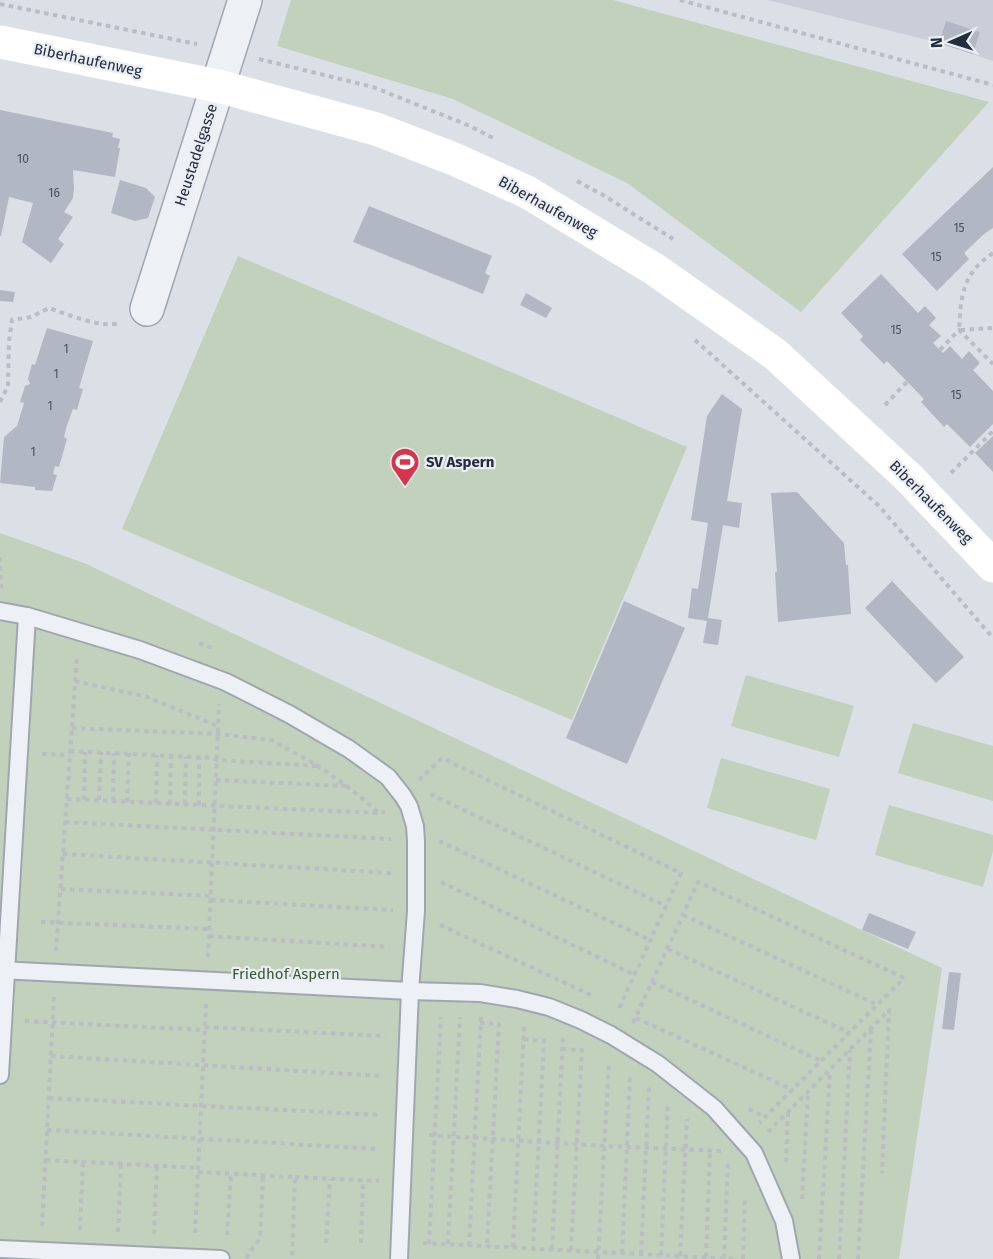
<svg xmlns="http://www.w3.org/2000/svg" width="993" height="1259" viewBox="0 0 993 1259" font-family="'Fira Sans',sans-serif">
<rect width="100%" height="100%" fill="#dbdfe6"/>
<path fill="#c9ced9" d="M768 0H993V61L939 43Z"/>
<g fill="#c1d1bb">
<path d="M291 0H613L989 102 801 312 627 183 453 99 277 46Z"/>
<path d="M238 256 687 447 572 720 122 529Z"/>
<path d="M0 533 84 563 942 968 899 1259H0Z"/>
<path d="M746 675 854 706 839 757 731 726Z"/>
<path d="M913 723 993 746V801L898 773Z"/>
<path d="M721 758 830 789 816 840 707 808Z"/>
<path d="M889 805 993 835V851L983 887 875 855Z"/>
</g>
<g fill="#b2b8c3">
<path d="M946 21 980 32 973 54 939 43Z"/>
<path d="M0 110 113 133 112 137 120 139 118 148H120L115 177 73 170 74 188 73 198 64 212 73 217 58 239 64 244 51 263 22 242 33 203 9 197 1 236H0Z"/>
<path d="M993 167V228L984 234 964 253 969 259 937 291 902 254Z"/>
<path d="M120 180 146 188 155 197 148 218 135 221 111 213Z"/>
<path d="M369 206 492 256 485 273 490 276 483 294 353 242Z"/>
<path d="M881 274 918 313 925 306 936 318 929 325 941 336 933 343 943 353 950 346 962 359 969 351 980 363 973 370 993 391V424L970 447 947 424 944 427 921 402 924 399 887 361 884 364 860 340 863 336 841 313Z"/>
<path d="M0 290 15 292 13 302 0 301Z"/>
<path d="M526 293 552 308 546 318 520 305Z"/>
<path d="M47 328 93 341 79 388 83 389 77 410 73 409 67 425 64 437 67 439 59 467 55 466 53 474 57 475 52 491 35 490V487L0 483 4 437 17 426 24 403 20 402 25 386 30 384 28 379 32 364 35 365Z"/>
<path d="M722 394 742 409 727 501 742 503 739 528 723 525 708 618 722 620 718 645 703 643 707 621 688 618 692 588 698 589 708 523 691 520 707 416Z"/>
<path d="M993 436V472L975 453Z"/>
<path d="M797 492 844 543 846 565H848L851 614 778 622 775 572H777L771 493Z"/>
<path d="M892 581 964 657 936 683 865 608Z"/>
<path d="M624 601 685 628 627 764 566 738Z"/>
<path d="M869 913 916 932 908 949 862 930Z"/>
<path d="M949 972 961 973 954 1030 942 1029Z"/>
</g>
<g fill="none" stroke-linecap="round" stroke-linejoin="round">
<g stroke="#a0a6b0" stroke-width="20">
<g id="lane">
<path d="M0 611 27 616 140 650 226 682 289 714 349 749 388 777 403 796 409 806 415 826 416 841V911L410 991 399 1259"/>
<path d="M0 970 410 991 480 993 517 999 549 1007 581 1020 611 1035 658 1064 714 1108 754 1153 784 1221 791 1259"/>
<path d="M0 1075 27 616"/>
<path d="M0 1249 221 1259"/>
</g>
</g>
<g stroke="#a0a6b0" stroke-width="36">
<path id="street" d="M147 309 245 0"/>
</g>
<g stroke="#b9bdc5" stroke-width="4" stroke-dasharray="4.5 4.5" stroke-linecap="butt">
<path d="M680 0 993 85"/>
<path d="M0 4 197 44"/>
<path d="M259 59 373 87 470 126 493 138"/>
<path d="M577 181 603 195 673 239"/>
<path d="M993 253C962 274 961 295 959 330L993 328"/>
<path d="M695 340 879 506 993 638"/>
<path d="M940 350 959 330 993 364"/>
<path d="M0 402 8 386 9 341 12 320 31 317 49 308C67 314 102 329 120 323"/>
<path d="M885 405 907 382"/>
<path d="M951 473 993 431"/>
<path d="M0 557 1 589"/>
<path d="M199 643 214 649"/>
<path d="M75 681 147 697 218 726"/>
<path d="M72 728 218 734 272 740 320 767 352 790 378 812"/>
<path d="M70 751 213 758 217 760 318 766"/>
<path d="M42 754 70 755"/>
<path d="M216 780 346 786"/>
<path d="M419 780 442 758 681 873 618 1011"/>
<path d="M430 794 666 906"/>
<path d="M67 799 379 813 385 812"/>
<path d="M84 800 85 752"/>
<path d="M99 800 101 752"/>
<path d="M113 801 114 753"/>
<path d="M127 802 129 753"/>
<path d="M156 803 157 755"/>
<path d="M170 804 171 756"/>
<path d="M185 804 186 757"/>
<path d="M199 805V757"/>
<path d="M65 822 391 839"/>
<path d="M439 841 650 940"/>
<path d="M63 854 391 873"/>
<path d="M441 882 635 975"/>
<path d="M61 889 211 896"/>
<path d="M211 900 393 910"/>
<path d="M683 915 878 1005"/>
<path d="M41 922 210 929"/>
<path d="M440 925 591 995"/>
<path d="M209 936 389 947"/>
<path d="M668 949 850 1033"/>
<path d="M56 951 77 656"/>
<path d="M208 957 219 704"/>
<path d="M652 982 821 1061"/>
<path d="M636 1018 793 1090"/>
<path d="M25 1021 205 1030"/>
<path d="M480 1023 499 1024 487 1246"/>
<path d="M633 1023 698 882 904 978 759 1123"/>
<path d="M205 1027 385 1036"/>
<path d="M524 1039 544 1041 533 1249"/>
<path d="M562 1049 582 1050 571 1250"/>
<path d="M51 1056 382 1076"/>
<path d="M49 1098 381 1115"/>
<path d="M749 1109 765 1117"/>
<path d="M47 1130 379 1149"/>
<path d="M768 1132 889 1010 882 1173"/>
<path d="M429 1135 604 1146 721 1151"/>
<path d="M46 1160 199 1168"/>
<path d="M786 1162 788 1113"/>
<path d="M198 1172 295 1177 292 1259"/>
<path d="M295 1177 379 1181"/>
<path d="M802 1199 808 1093"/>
<path d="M42 1226 54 997"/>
<path d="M80 1230 83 1162"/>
<path d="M118 1232 121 1164"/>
<path d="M195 1233 206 1004"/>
<path d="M154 1234 157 1166"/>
<path d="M227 1235 231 1174"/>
<path d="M326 1243 330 1179"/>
<path d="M361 1243 363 1180"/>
<path d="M423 1243 736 1259"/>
<path d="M429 1244 441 1017"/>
<path d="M448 1244 460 1017"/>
<path d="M469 1246 481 1016"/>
<path d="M513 1247 524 1027"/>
<path d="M552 1249 563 1037"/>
<path d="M622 1253 630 1077"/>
<path d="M641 1254 649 1087"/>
<path d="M661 1255 668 1103"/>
<path d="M680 1256 687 1119"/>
<path d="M706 1257 710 1151"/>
<path d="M246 1258 260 1238 263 1176"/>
<path d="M724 1258 728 1160"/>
<path d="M598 1259 609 1062"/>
<path d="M743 1259 745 1197"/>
<path d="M819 1259 830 1071"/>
<path d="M839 1259 850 1050"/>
<path d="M858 1259 871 1029"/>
</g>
<use href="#lane" stroke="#edf0f5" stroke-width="16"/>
<use href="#street" stroke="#edf0f5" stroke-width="33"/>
<path stroke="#fff" stroke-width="33" d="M0 42 218 86 376 129 454 159 527 192 654 269 775 354 908 477 993 566"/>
</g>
<defs>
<g id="stadium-pin" transform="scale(1.5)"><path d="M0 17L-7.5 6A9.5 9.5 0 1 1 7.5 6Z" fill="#d6354c" stroke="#eaeef4"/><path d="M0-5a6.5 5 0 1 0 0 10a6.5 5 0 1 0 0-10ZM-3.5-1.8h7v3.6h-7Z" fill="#fff"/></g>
</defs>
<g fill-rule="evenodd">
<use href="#stadium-pin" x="405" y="462"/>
</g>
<g text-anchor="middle" stroke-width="4.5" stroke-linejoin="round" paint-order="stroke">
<g font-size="12" fill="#48505e">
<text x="23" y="163">10</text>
<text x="54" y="197">16</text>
<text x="959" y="232">15</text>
<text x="936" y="261">15</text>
<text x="896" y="334">15</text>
<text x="66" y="353">1</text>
<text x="56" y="378">1</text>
<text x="956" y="399">15</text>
<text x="50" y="410">1</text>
<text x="33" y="456">1</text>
</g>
<g font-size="15" fill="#242d3d" stroke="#eaeef4">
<text transform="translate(88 60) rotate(12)" y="5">Biberhaufenweg</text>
<text transform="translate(196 155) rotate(-72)" y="5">Heustadelgasse</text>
<text transform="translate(548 207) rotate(29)" y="5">Biberhaufenweg</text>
<text transform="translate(931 502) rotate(45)" y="5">Biberhaufenweg</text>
</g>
<g font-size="15" font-weight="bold" fill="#242d3d" stroke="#eaeef4" text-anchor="start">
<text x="426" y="467">SV Aspern</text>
</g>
<g font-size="15" fill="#385a30" stroke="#eaeef4">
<text x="286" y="979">Friedhof Aspern</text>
</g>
</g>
<g transform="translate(951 42) rotate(267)" stroke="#eaeef4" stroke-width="4.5" paint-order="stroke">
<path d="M0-4.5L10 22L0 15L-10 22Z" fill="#242d3d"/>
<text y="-9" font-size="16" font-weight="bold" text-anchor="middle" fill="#242d3d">N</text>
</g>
</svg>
